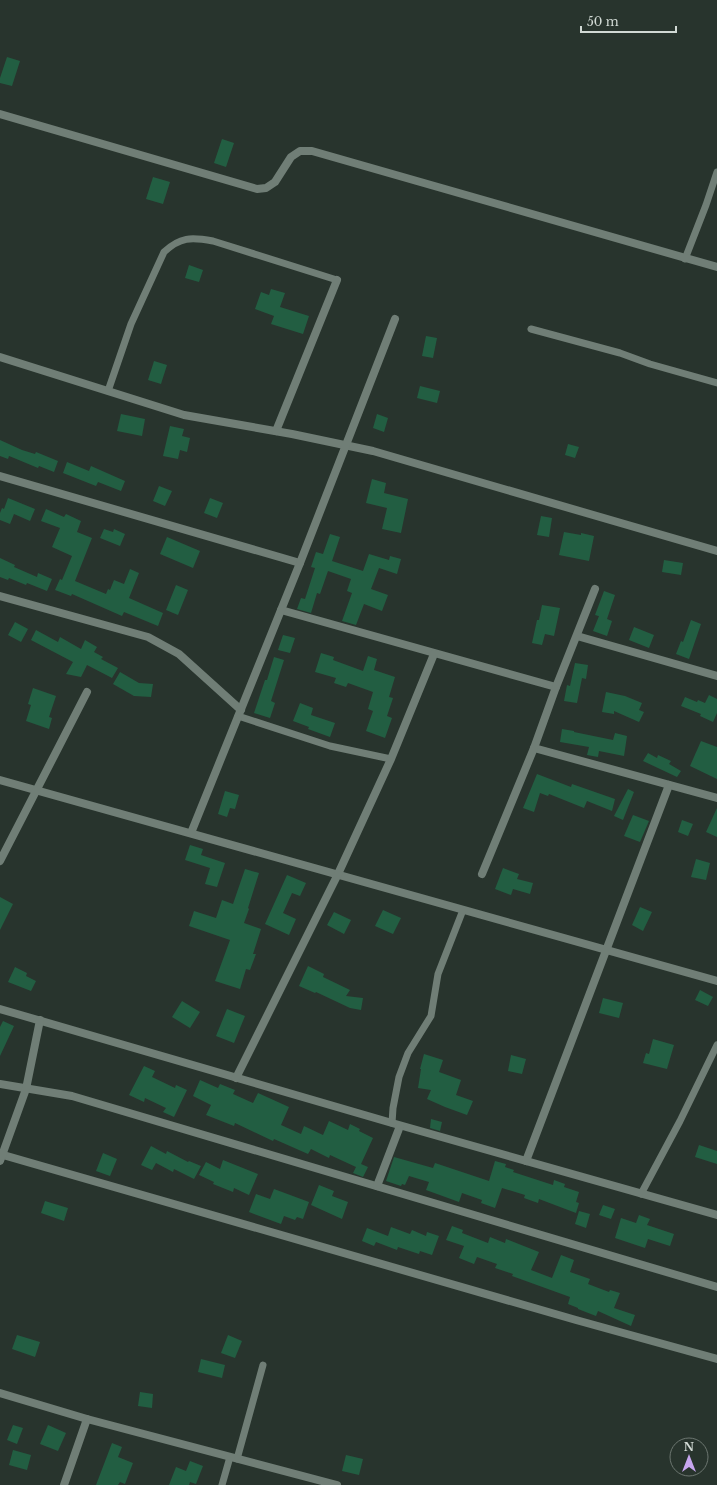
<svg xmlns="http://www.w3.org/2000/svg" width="717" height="1485" viewBox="0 0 717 1485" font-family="'Libre Baskerville',serif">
<rect width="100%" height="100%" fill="#28342d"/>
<g fill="#225e42">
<path d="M7 57 20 61 12 86 0 83V78Z"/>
<path d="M222 139 234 143 226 167 214 163Z"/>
<path d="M153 177 170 182 163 204 146 199Z"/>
<path d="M189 265 203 270 199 282 185 278Z"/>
<path d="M271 289 285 293 280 307 309 316 303 334 271 324 274 316 255 309 261 292 269 295Z"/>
<path d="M426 336 437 338 433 358 422 356Z"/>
<path d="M154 361 167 365 161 384 148 380Z"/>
<path d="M420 386 440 391 437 403 417 398Z"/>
<path d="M121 414 145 419 142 436 117 431Z"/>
<path d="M377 414 388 418 384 432 373 428Z"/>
<path d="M170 426 184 429 182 436 190 438 187 452 180 450 178 459 163 456Z"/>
<path d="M0 440 22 450 35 454 36 452 58 461 54 472 39 466 38 468 14 458 9 456 8 459 0 456Z"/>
<path d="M568 444 579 447 575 458 565 455Z"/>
<path d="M67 462 89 471 91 466 125 481 121 491 98 482 96 486 63 473Z"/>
<path d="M372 479 386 483 384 493 408 499 401 533 382 529 387 508 366 503Z"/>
<path d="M159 486 172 491 165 506 153 501Z"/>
<path d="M8 498 35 509 30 521 14 514 10 524 0 520V513L2 508 4 509Z"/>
<path d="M210 498 223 503 217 518 204 513Z"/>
<path d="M46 509 64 517 66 514 81 521 77 532 92 538 75 581 106 594 108 589 110 590 114 580 124 584 130 569 139 573 129 598 163 613 158 626 124 612 122 616 72 594 71 596 55 590 60 579 62 580 72 556 52 547 60 528 41 521Z"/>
<path d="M541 516 552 518 549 537 537 535Z"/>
<path d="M104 529 113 532 114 529 125 534 120 546 100 538Z"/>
<path d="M564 532 581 535V533L594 536 589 561 559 555Z"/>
<path d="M330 534 340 537 332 561 363 571 369 554 389 560 390 556 401 559 397 574 379 568 371 589 388 595 382 611 364 604 356 625 342 621 352 593 347 591 351 579 328 571 320 594 317 593 311 613 297 609 301 598 305 599 315 568 311 567 316 552 323 554Z"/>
<path d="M167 537 200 551 193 568 160 554Z"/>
<path d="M0 558 15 565 14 567 37 577 38 573 52 579 47 591 27 583 26 585 9 578 8 580 0 577Z"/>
<path d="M664 560 683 563 681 575 662 572Z"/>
<path d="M176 585 188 590 178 615 166 610Z"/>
<path d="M604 591 615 595 607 619 612 621 607 636 593 631 599 616 602 617 595 615Z"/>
<path d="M542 605 560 608 554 636 545 634 542 645 532 643 537 620H539Z"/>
<path d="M691 620 701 624 689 659 676 654 681 641 683 642Z"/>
<path d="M15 622 28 629 21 642 8 635Z"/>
<path d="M634 627 654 635 649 648 629 640Z"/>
<path d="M36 630 58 642 60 637 81 649 85 640 97 647 94 652 103 657 101 659 118 668 112 678 87 665 81 677 66 674 73 662 31 640Z"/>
<path d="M283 635 295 638 290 653 278 650Z"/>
<path d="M321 653 334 657 333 660 363 671 368 656 377 659 374 670 395 677 389 697 393 698 387 716 392 718 385 738 366 731 373 711 368 709 373 692 348 683 346 687 334 683 336 678 315 672Z"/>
<path d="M274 657 284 660 271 701 275 703 270 718 254 713 265 680H267Z"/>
<path d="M575 663 588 665 586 679 582 678 577 703 564 701 567 685 570 686Z"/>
<path d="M120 672 139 683 153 684 151 697 134 696 113 684Z"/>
<path d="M33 688 56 696 49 717 52 718 49 729 26 721 31 705 28 704Z"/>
<path d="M606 692 625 696 642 703 639 710 644 712 639 722 614 711V714L602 712Z"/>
<path d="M709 695 717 699V713L713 722 700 716 701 714 681 706 685 697 697 702 698 700 705 703Z"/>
<path d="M300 703 313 708 311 715 335 723 330 737 308 729 309 727 293 721Z"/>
<path d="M562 729 574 731V732L613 740 615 733 627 736 624 756 599 751 598 757 587 755 589 747 560 742Z"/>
<path d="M701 741 717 747V779L690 766Z"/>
<path d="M648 753 657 758 658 755 671 761 669 764 681 771 677 777 643 761Z"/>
<path d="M537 774 571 787 572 784 615 799 612 811 587 801 584 808 549 794 548 796 540 793 534 812 523 808Z"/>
<path d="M628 789 634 792 623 820 614 816Z"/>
<path d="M225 791 239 795 235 809 230 808 227 817 218 814Z"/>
<path d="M717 808V837L706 832Z"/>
<path d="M633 815 649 821 640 842 624 836Z"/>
<path d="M682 820 693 824 688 836 678 832Z"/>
<path d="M190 845 203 849 201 855 225 863 217 887 205 884 210 868 185 860Z"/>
<path d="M696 859 710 863 706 880 691 877Z"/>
<path d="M503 868 519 874 517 879 533 883 530 894 513 889 511 895 495 889Z"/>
<path d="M245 869 259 873 248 908 249 909 244 923 261 929 253 954H256L250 970 246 969 240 989 215 981 230 940 189 926 194 911 216 918 222 900 233 904Z"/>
<path d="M287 875 306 883 300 896 292 893 283 913 296 919 289 935 265 924Z"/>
<path d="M0 897 13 904 0 930Z"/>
<path d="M640 907 652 912 643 931 632 925Z"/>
<path d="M383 910 401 918 393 934 375 926Z"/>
<path d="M334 912 351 920 344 934 327 925Z"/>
<path d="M308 966 324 974 323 977 350 990 346 996 363 998 361 1010 350 1008 316 992 315 993 299 986Z"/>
<path d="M15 967 27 973 26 976 36 981 31 991 8 982Z"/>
<path d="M700 990 713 997 708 1006 695 1000Z"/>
<path d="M603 998 623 1003 619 1018 599 1013Z"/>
<path d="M182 1001 200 1012 190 1028 172 1017Z"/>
<path d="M227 1009 245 1016 234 1043 216 1036Z"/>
<path d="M3 1021 14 1026 0 1056V1027Z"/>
<path d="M653 1039 674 1045 667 1069 643 1063 646 1053 649 1054Z"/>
<path d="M424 1054 443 1060 439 1072 461 1080 456 1095 473 1101 467 1115 445 1107 427 1099 431 1090 418 1088 421 1069H420Z"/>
<path d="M511 1055 526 1059 522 1074 508 1071Z"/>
<path d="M144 1066 155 1071 152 1077 175 1088 176 1085 187 1090 174 1117 163 1112 166 1108 145 1098 144 1102 129 1095Z"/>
<path d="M200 1080 218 1088 220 1084 235 1090 233 1094 253 1103 258 1093 289 1107 281 1125 301 1134 304 1126 323 1135 329 1121 348 1130 350 1124 360 1129 359 1131 373 1138 361 1164 368 1167 363 1177 353 1173 356 1167 330 1155 329 1158 311 1149 308 1154 274 1139 273 1141 235 1123 234 1126 206 1115 211 1105 193 1096Z"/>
<path d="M431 1119 442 1122 440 1131 430 1128Z"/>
<path d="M699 1145 717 1151V1164L695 1157Z"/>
<path d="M151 1146 166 1154 167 1151 188 1162 189 1161 201 1166 194 1179 174 1169 173 1172 156 1163 152 1170 141 1165Z"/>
<path d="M103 1153 117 1159 110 1176 96 1171Z"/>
<path d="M394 1157 433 1168 435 1163 489 1181 495 1161 506 1164 505 1167 514 1170 513 1172 553 1185 554 1180 565 1184 564 1187 579 1192 576 1202 579 1203 576 1213 539 1199 538 1203 524 1198 525 1195 502 1188 495 1208 481 1203 482 1200 462 1193 459 1202 426 1190 429 1182 409 1176 405 1185 402 1184 401 1186 386 1181Z"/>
<path d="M223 1160 258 1174 249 1195 234 1188 233 1192 213 1184 214 1182 199 1175 206 1162 220 1169Z"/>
<path d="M319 1185 334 1191 332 1196 348 1202 342 1219 311 1205Z"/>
<path d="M274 1189 309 1202 303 1219 297 1217 295 1220 284 1216 281 1224 249 1212 256 1194 270 1199Z"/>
<path d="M45 1201 68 1208 64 1221 41 1213Z"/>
<path d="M603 1205 615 1209 611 1219 599 1215Z"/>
<path d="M579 1211 590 1214 586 1228 575 1224Z"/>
<path d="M639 1215 650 1219 647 1225 674 1234 670 1246 648 1239 645 1248 615 1238 621 1218 636 1223Z"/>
<path d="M452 1226 463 1230 462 1233 488 1243 490 1237 505 1243 506 1239 539 1252 531 1270 552 1278 561 1255 574 1260 570 1272 590 1279 588 1284 609 1292 610 1290 620 1293 614 1308 635 1315 631 1326 598 1311 596 1316 578 1309V1308L568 1304 570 1297 512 1276 513 1274 495 1268 497 1264 477 1257 474 1264 459 1258 464 1246 446 1240Z"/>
<path d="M391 1227 410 1234 412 1230 426 1236 427 1232 439 1236 432 1255 420 1251 419 1254 398 1247 397 1250 376 1242 374 1246 362 1241 367 1228 388 1236Z"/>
<path d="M17 1335 40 1342 35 1357 12 1349Z"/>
<path d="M228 1335 242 1341 235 1358 221 1353Z"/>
<path d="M201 1359 225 1365 222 1378 198 1372Z"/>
<path d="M140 1392 153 1394 152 1408 138 1406Z"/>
<path d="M13 1425 23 1428 17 1444 7 1440Z"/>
<path d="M48 1425 66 1433 58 1451 40 1444Z"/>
<path d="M112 1443 122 1447 118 1457 133 1463 125 1484 120 1482 118 1485H96Z"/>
<path d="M13 1450 31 1455 27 1470 9 1465Z"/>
<path d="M346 1455 363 1459 359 1475 342 1471Z"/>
<path d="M190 1461 203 1466 196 1484 190 1482 189 1485H169L176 1467 186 1471Z"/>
</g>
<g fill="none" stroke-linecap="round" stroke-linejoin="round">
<g stroke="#707e76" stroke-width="7">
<path d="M685 259 706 205 717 172"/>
<path d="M531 329 620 353 650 364 717 383"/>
<path d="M108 391 131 324 164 252C180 237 191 237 213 241L337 280"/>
<path d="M238 716 330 746 391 759"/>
<path d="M392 1123 393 1108 399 1077 408 1053 431 1016 438 974 463 910"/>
<path d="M641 1194 680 1121 717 1045"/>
<path d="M237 1459 263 1365"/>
<path d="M222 1485 230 1457"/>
</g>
<g stroke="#707e76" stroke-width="8">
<path d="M0 114 257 189 266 188 275 182 291 157 300 151H312L717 267"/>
<path d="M0 357 184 415 292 434 373 451 717 551"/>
<path d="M276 431 337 280"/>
<path d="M0 476 300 563"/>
<path d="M0 596 148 637 179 654 241 710"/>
<path d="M281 610 556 687"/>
<path d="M577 636 717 676"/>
<path d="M534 748 717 798"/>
<path d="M0 780 717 981"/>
<path d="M191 833 300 563 395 319"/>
<path d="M0 861 87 692"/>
<path d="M482 874 534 748 556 687 595 589"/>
<path d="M0 1009 392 1123 717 1215"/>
<path d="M236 1078 338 874 391 759 434 654"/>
<path d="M0 1084 72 1096 717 1287"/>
<path d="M0 1154 576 1320 717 1359"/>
<path d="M0 1161 26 1089 40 1020"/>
<path d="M526 1161 669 785"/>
<path d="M377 1186 400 1126"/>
<path d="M0 1393 87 1419 337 1485"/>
<path d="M64 1485 87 1419"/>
</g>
</g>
<g transform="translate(689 1457)"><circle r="19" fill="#28342d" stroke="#6c7670"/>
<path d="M0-3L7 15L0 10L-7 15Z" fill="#c7a6ef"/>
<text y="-6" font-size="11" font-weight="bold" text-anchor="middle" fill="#d1d9d4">N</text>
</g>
<path d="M581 26v6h95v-6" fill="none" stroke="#d1d9d4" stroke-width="2"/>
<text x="587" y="26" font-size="12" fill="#d1d9d4" stroke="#28342d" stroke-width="3" paint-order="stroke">50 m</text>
</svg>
